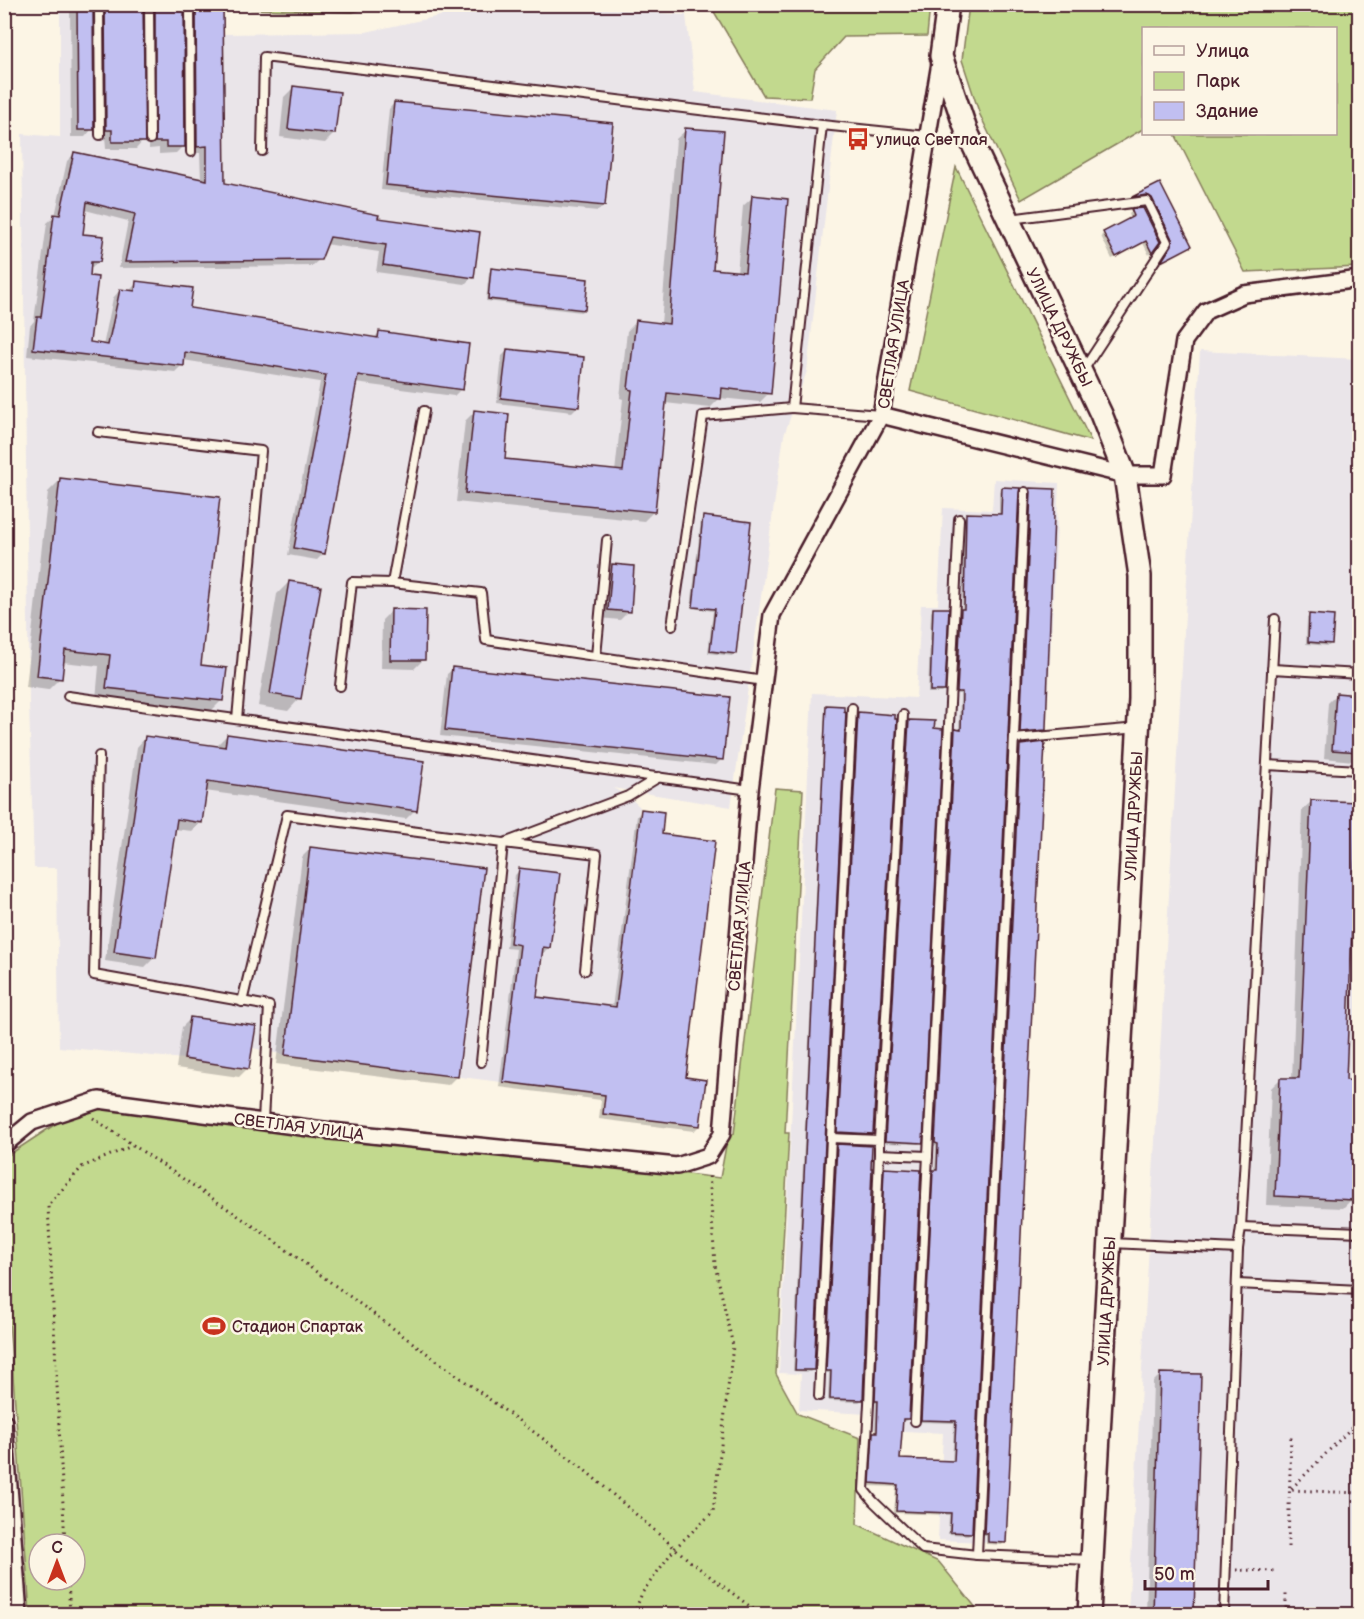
<svg xmlns="http://www.w3.org/2000/svg" width="1364" height="1619" viewBox="0 0 1364 1619" font-family="'Balsamiq Sans',sans-serif">
<rect width="100%" height="100%" fill="#fcf5e5"/>
<filter id="ink" filterUnits="userSpaceOnUse"><feTurbulence type="fractalNoise" baseFrequency=".0167" numOctaves="2"/><feDisplacementMap in="SourceGraphic" scale="12" xChannelSelector="R" yChannelSelector="G"/><feConvolveMatrix kernelMatrix="1 2 1 2 8 2 1 2 1" color-interpolation-filters="sRGB"/></filter>
<g filter="url(#ink)">
<g fill="#eae5e9">
<path d="M60 4 224 5V34L366 32 495 4 563 5 686 15 695 92 837 110 807 371 784 435 731 807 613 788 628 796 640 807 605 1095 285 1055 253 1048 249 1069 184 1059 59 1047 57 868H34L29 703 22 134 60 137Z"/>
<path d="M1200 351 1359 359V1614H1128Z"/>
<path d="M994 479 1059 483 1006 1543 938 1540 943 1433 867 1429V1414L799 1410 801 1374 779 1373 812 693 916 698 921 605H938L943 508 992 510Z"/>
</g>
<g fill="#c2d98e" stroke="#867c5c" stroke-width="1.5" fill-rule="evenodd">
<path d="M251 5V4L384 5 352 12 251 9Z"/>
<path d="M710 5H930L927 36 844 37 815 69 810 98 764 96Z"/>
<path d="M969 5H1359V267L1245 272 1175 134H1336V28H1144L1143 129 1021 200 980 115 962 60Z"/>
<path d="M956 167 1091 441 910 391Z"/>
<path d="M775 788 803 790 785 1133H789L776 1374 798 1414 860 1438 857 1524 939 1562 981 1614H30L5 1265 4 1158 63 1119 96 1109 124 1107 720 1178 728 1135 734 1134ZM39 1544H75V1580H39Z"/>
</g>
<g fill="#0003">
<path d="M70 4H222L223 185 377 219 472 277 465 284 376 272 379 252 325 244 320 259 312 266 119 268 128 221 85 210 82 235 99 261 92 268H89L88 344 103 346 113 298 120 290 129 291 137 283 189 309 373 339 379 333 461 389 454 396 355 383 324 553 317 560 288 555 320 382 183 360 182 365 175 372 27 356 30 326 34 321 47 223 55 216 67 161 74 154 201 180 200 153H190L189 12 185 5H183V146L176 153 159 154V148L149 149 148 12 147 8 142 5 143 141 136 149H106L105 136H99L97 8 92 5V129L85 137H71Z"/>
<path d="M293 88 334 134 325 143 280 137 284 97Z"/>
<path d="M394 103 603 206 598 211 381 190 389 109Z"/>
<path d="M686 130 711 271 737 273 743 206 753 197 769 393 760 402 720 398 710 408 665 403 653 512 644 521 456 502 465 421 474 412 503 460 615 472 623 399 620 398 627 331 636 322 661 324 676 139Z"/>
<path d="M1160 185 1191 246 1162 261 1170 249 1171 242 1150 200 1144 197 1133 198Z"/>
<path d="M1143 209 1158 241 1149 255 1143 243 1112 259 1101 236 1104 233 1131 219 1129 214 1132 211Z"/>
<path d="M492 270 583 309 581 312 486 301 489 272Z"/>
<path d="M507 351 578 406 572 412 497 403 502 356Z"/>
<path d="M60 480 200 667 222 700 210 712 96 699 99 666 62 662 60 678 48 690 26 687 48 492Z"/>
<path d="M1002 488 971 1532 968 1535 948 1534 949 1515 894 1513 896 1487 868 1486 871 1436 875 1433 876 1403H873L882 1172 885 1170 908 1418 905 1421H901L898 1460 952 1463 954 1423 919 1422 931 1175 935 1171 936 1146H932L953 734 955 731H959L960 694H954L958 613 962 610 964 518 967 515 999 516V491Z"/>
<path d="M1030 490 1054 491 1044 730 1042 732 1018 734 1029 495 1028 492Z"/>
<path d="M703 518 734 653 732 656 708 653 713 611 691 608 701 520Z"/>
<path d="M613 566 629 611 620 620 600 618 604 575Z"/>
<path d="M289 582 300 698 288 711 258 706 277 594Z"/>
<path d="M933 609 943 691 941 693H928L931 612Z"/>
<path d="M391 611 423 660 414 669 381 668 382 620Z"/>
<path d="M1310 616 1331 643 1329 646 1306 644 1307 618Z"/>
<path d="M453 669 721 760 716 765 440 736 447 674Z"/>
<path d="M1337 694 1360 696V755L1353 761 1324 758 1328 703Z"/>
<path d="M827 706 813 1370 810 1372 793 1371 825 709Z"/>
<path d="M858 714 872 1133 869 1136 836 1134 856 716Z"/>
<path d="M909 721 921 1142 919 1144 883 1143 907 724Z"/>
<path d="M227 735 415 810 406 819 205 791 201 822 192 831 174 829 154 958 145 967 105 961 137 747 145 738 218 747V744Z"/>
<path d="M1020 746 1004 1542 1002 1545 986 1544V1535H982L1018 748Z"/>
<path d="M1311 802 1345 1082 1352 1199 1343 1208 1266 1205 1271 1088 1280 1079 1292 1080 1302 810Z"/>
<path d="M642 811 660 836 684 1079 699 1126 694 1131 599 1119 601 1100 499 1087 516 949 506 948 515 875 520 870 549 948 544 953 540 952 535 999 612 1008 637 816Z"/>
<path d="M311 848 457 1076 448 1085 276 1064 302 857Z"/>
<path d="M191 1018 248 1068 239 1077 176 1068 182 1027Z"/>
<path d="M837 1146 862 1400 859 1402 828 1401 829 1373H824L835 1148Z"/>
<path d="M1161 1374 1199 1376 1192 1614H1146L1153 1382Z"/>
</g>
<g fill="#c1bff1" stroke="#4a1f2b" stroke-width="1.5">
<path d="M77 4H93L94 130H78Z"/>
<path d="M105 4H143L145 142H112V130H106Z"/>
<path d="M155 4H184L185 147H166V142H155Z"/>
<path d="M196 4H223L225 183 379 215 378 218 480 232 474 278 383 265 386 245 330 237 321 260 125 262 135 214 87 202 83 234 104 236 100 262H91L90 276 98 277 90 342 108 345 120 289 135 291 136 281 193 288 190 308 378 338 379 331 469 344 463 390 358 375 325 554 294 548 326 375 185 352 184 366 33 349 37 317H41L54 214 60 215 74 152 207 180V146L197 147Z"/>
<path d="M293 86 340 92 335 134 288 129Z"/>
<path d="M394 102 613 123 605 206 386 185Z"/>
<path d="M685 128 724 131 713 269 745 272 752 195 788 199 771 394 722 388 721 399 667 393 655 512 465 493 474 410 509 414 505 459 623 471 632 390 628 389 636 320 669 324Z"/>
<path d="M1160 183 1192 246 1161 262 1172 245V239L1152 198 1147 195 1132 197Z"/>
<path d="M1143 208 1160 242 1152 253 1146 241 1116 257 1103 232 1134 216 1131 209Z"/>
<path d="M491 268 588 279 585 310 488 299Z"/>
<path d="M507 349 584 357 579 407 501 398Z"/>
<path d="M60 478 220 497 201 665 227 668 223 701 106 688 110 655 65 650 62 679 37 676Z"/>
<path d="M1002 487 1020 488 1019 492 972 1533 950 1532 951 1513 896 1511 898 1485 870 1483 873 1432H877L878 1401H875L884 1168 921 1170 909 1419H903L900 1459 954 1461 956 1421 921 1420 933 1170H937L938 1144 935 1143 955 729 961 730 962 692H957L961 609H964L966 513 1001 514Z"/>
<path d="M1030 488 1055 489 1046 727V730L1020 732 1031 492Z"/>
<path d="M703 516 751 522 736 654 710 651 715 609 693 607Z"/>
<path d="M612 564 634 566 631 612 608 610Z"/>
<path d="M289 581 321 586 301 699 270 694Z"/>
<path d="M933 608H949L945 691H930Z"/>
<path d="M391 609 426 610 425 660H390Z"/>
<path d="M1309 614 1334 616 1332 644 1308 642Z"/>
<path d="M452 667 730 697 723 760 445 730Z"/>
<path d="M1336 693 1359 695V752L1332 750Z"/>
<path d="M826 705 844 706V711L846 712 814 1370H795Z"/>
<path d="M858 712 895 715V719H897L873 1134 837 1132Z"/>
<path d="M909 720 935 721 934 728 943 729 923 1143 885 1141Z"/>
<path d="M227 734 424 761 417 811 208 781 202 823 177 819 156 958 114 952 145 736 225 747Z"/>
<path d="M1045 742 1006 1543 988 1542V1533H984L1020 745Z"/>
<path d="M1311 800 1357 802 1346 1080 1358 1081 1353 1200 1275 1196 1280 1078H1299Z"/>
<path d="M641 809 664 812 662 834 715 841 686 1077 706 1080 700 1126 603 1114 605 1095 503 1082 520 945 510 943 519 868 560 873 550 948 543 947 537 997 616 1007Z"/>
<path d="M310 847 484 868 458 1077 285 1055Z"/>
<path d="M190 1017 256 1026 249 1069 184 1059Z"/>
<path d="M837 1144 872 1146 871 1168H872L863 1400 830 1399 831 1371H826Z"/>
<path d="M1160 1373 1201 1374 1194 1614H1153Z"/>
</g>
<g fill="none" stroke-linecap="round" stroke-linejoin="round">
<g stroke="#4a1f2b" stroke-width="12">
<g id="lane">
<path d="M99 4 100 135"/>
<path d="M149 4 150 139"/>
<path d="M190 4 191 152"/>
<path d="M262 151 264 57 822 125"/>
<path d="M1010 219 1147 201 1167 242 1084 369"/>
<path d="M424 411 392 583 481 593 486 640 764 681"/>
<path d="M881 415 792 408 822 125 927 136"/>
<path d="M98 432 261 451 237 719"/>
<path d="M1025 492 977 1555 1090 1560"/>
<path d="M672 626 703 416 792 408"/>
<path d="M596 656 607 540"/>
<path d="M1272 669 1360 674"/>
<path d="M340 686 352 582 392 583"/>
<path d="M68 696 750 790"/>
<path d="M1014 739 1138 728"/>
<path d="M99 756 94 975 269 1006 263 1121"/>
<path d="M1267 765 1360 770"/>
<path d="M503 843 597 854 585 970"/>
<path d="M504 843 628 796 659 777"/>
<path d="M242 1002 287 815 503 843 481 1062"/>
<path d="M831 1138 852 708"/>
<path d="M879 1140 903 715"/>
<path d="M879 1154 869 1404 864 1490 873 1501 923 1549 977 1555"/>
<path d="M1241 1227 1275 619"/>
<path d="M1111 1243 1238 1249 1224 1614"/>
<path d="M1238 1249 1241 1227 1360 1232"/>
<path d="M1237 1284 1360 1290"/>
<path d="M819 1396 831 1138 879 1140V1154L928 1156"/>
<path d="M915 1421 959 519"/>
</g>
</g>
<g stroke="#4a1f2b" stroke-width="20">
<g id="street">
<path d="M881 415 1125 475H1163L1184 341 1206 311 1244 294 1360 279"/>
<path d="M4 1145 32 1122 99 1100 331 1131 677 1166 708 1156 722 1134 750 790 772 615 881 415 941 57"/>
<path d="M4 1422 19 1614"/>
</g>
</g>
<g stroke="#4a1f2b" stroke-width="26">
<path id="secondary" d="M948 4 941 56 966 130 1101 414 1125 475 1140 576V699L1089 1614"/>
</g>
<g stroke="#4a1f2b" stroke-width="3" stroke-dasharray="1.5 4.5" stroke-linecap="butt">
<path d="M93 1118 265 1234 580 1466 691 1562 760 1614"/>
<path d="M1360 1419 1290 1490 1360 1493"/>
<path d="M65 1544 48 1206 82 1167 132 1146"/>
<path d="M1288 1547 1291 1434"/>
<path d="M1236 1570 1276 1571"/>
<path d="M68 1580 70 1614"/>
<path d="M634 1614 642 1593 675 1548 713 1512 733 1346 715 1265 709 1172"/>
<path d="M1286 1614V1590"/>
</g>
<use href="#lane" stroke="#fcf5e5" stroke-width="8"/>
<use href="#street" stroke="#fcf5e5" stroke-width="15"/>
<use href="#secondary" stroke="#fcf5e5" stroke-width="21"/>
</g>
</g>
<defs>
<g id="bus-bare" transform="scale(1.8)"><path d="M-5-6H5V4H4V6H2V4H-2V6H-4V4H-5ZM-3.5-4V0h7V-4ZM-3.5 1.2v1.5H-2V1.2ZM2 1.2v1.5H3.5V1.2Z" fill="#c8321e" stroke="#fcf5e5" stroke-width="2.5" paint-order="stroke"/></g>
<g id="stadium-bare" transform="scale(1.8)"><path d="M0-5a6.5 5 0 1 0 0 10a6.5 5 0 1 0 0-10ZM-3.5-1.8h7v3.6h-7Z" fill="#c8321e" stroke="#fcf5e5" stroke-width="2.5" paint-order="stroke"/></g>
</defs>
<g fill-rule="evenodd">
<use href="#bus-bare" x="858" y="139"/>
<use href="#stadium-bare" x="214" y="1326"/>
</g>
<g text-anchor="middle" stroke-width="5" stroke-linejoin="round" paint-order="stroke">
<g font-size="16" fill="#4a1f2b" stroke="#fcf5e5" text-anchor="start">
<text x="876" y="145">улица Светлая</text>
<text x="232" y="1332">Стадион Спартак</text>
</g>
<g font-size="16" fill="#4a1f2b" stroke="#fcf5e5">
<text transform="translate(1060 327) rotate(64)" y="6">УЛИЦА ДРУЖБЫ</text>
<text transform="translate(893 344) rotate(-81)" y="6">СВЕТЛАЯ УЛИЦА</text>
<text transform="translate(1133 816) rotate(-87)" y="6">УЛИЦА ДРУЖБЫ</text>
<text transform="translate(739 926) rotate(-85)" y="6">СВЕТЛАЯ УЛИЦА</text>
<text transform="translate(299 1126) rotate(7)" y="6">СВЕТЛАЯ УЛИЦА</text>
<text transform="translate(1106 1301) rotate(-87)" y="6">УЛИЦА ДРУЖБЫ</text>
</g>
</g>
<rect width="1364" height="1619" fill="none" stroke="#fcf5e5" stroke-width="24"/>
<rect x="12" y="12" width="1340" height="1595" fill="none" stroke="#4a1f2b" stroke-width="2" filter="url(#ink)"/>
<rect x="1142" y="27" width="195" height="108" fill="#fcf5e5" stroke="#b59f9b" stroke-width="1.5"/>
<rect x="1154" y="46" width="30" height="9" fill="#fcf5e5" stroke="#b59f9b" stroke-width="1.5"/>
<text x="1196" y="57" font-size="18" fill="#4a1f2b">Улица</text>
<rect x="1154" y="72" width="30" height="18" fill="#c2d98e" stroke="#b59f9b" stroke-width="1.5"/>
<text x="1196" y="87" font-size="18" fill="#4a1f2b">Парк</text>
<rect x="1154" y="102" width="30" height="18" fill="#c1bff1" stroke="#b59f9b" stroke-width="1.5"/>
<text x="1196" y="117" font-size="18" fill="#4a1f2b">Здание</text>
<g transform="translate(57 1562)"><circle r="28" fill="#fcf5e5" stroke="#b59f9b" stroke-width="1.5"/>
<path d="M0-4.5L10 22L0 15L-10 22Z" fill="#c8321e"/>
<text y="-9" font-size="16" font-weight="bold" text-anchor="middle" fill="#4a1f2b">С</text>
</g>
<path d="M1145 1580v9h123v-9" fill="none" stroke="#4a1f2b" stroke-width="3"/>
<text x="1154" y="1580" font-size="18" fill="#4a1f2b" stroke="#fcf5e5" stroke-width="4.5" paint-order="stroke">50 m</text>
</svg>
